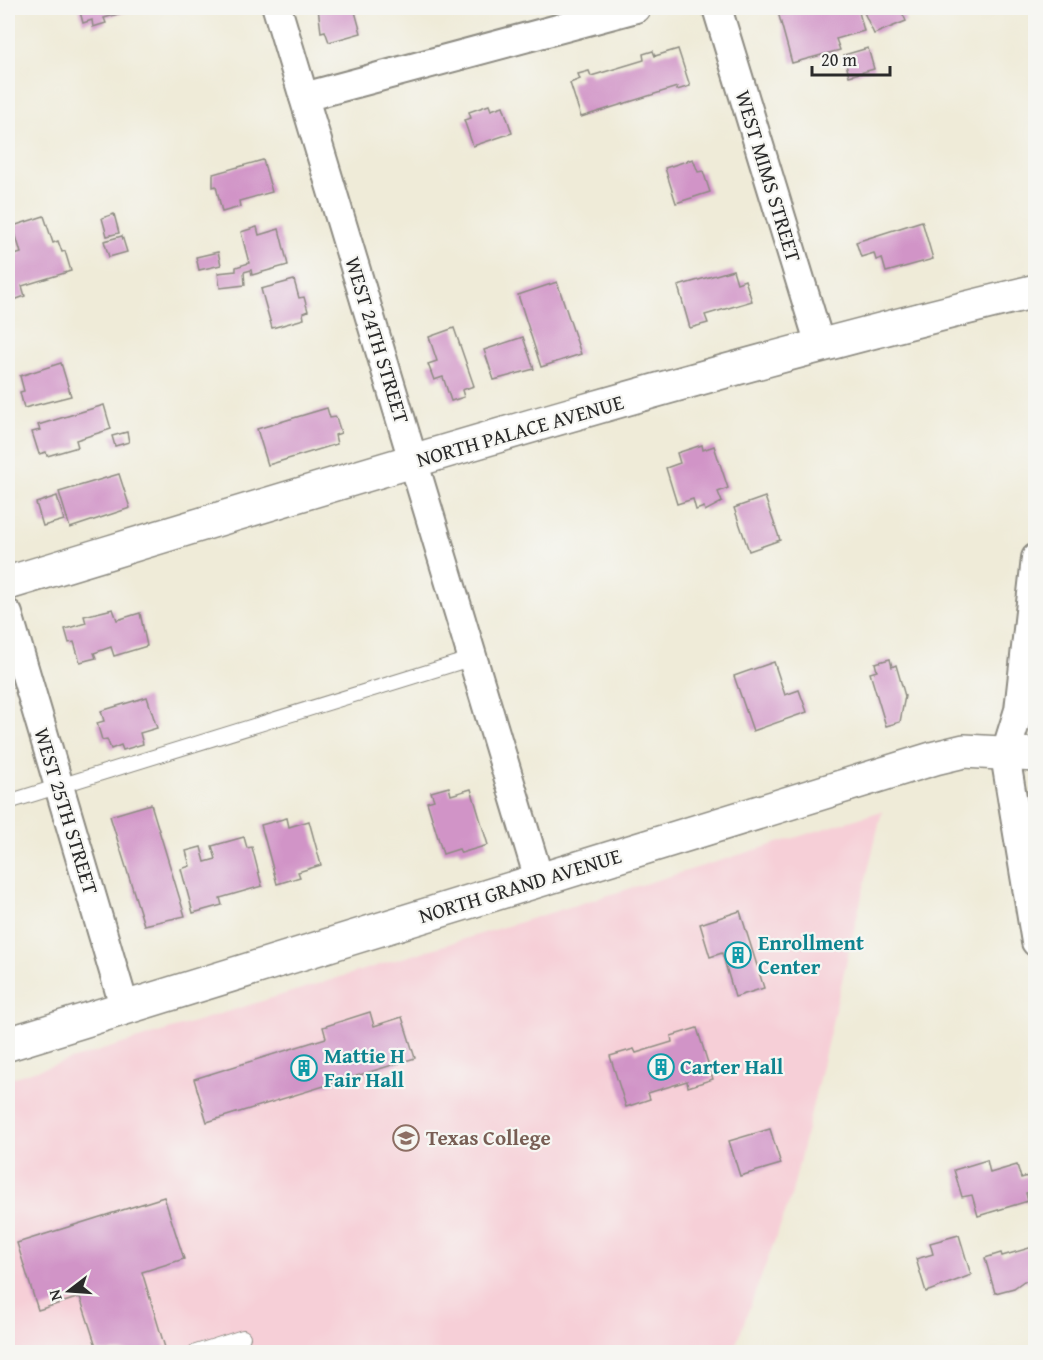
<svg xmlns="http://www.w3.org/2000/svg" width="1043" height="1360" viewBox="0 0 1043 1360" font-family="'Gentium Book Plus',serif">
<rect width="100%" height="100%" fill="#f6f6f2"/>
<filter id="ink" filterUnits="userSpaceOnUse"><feTurbulence type="fractalNoise" baseFrequency=".0167" numOctaves="2"/><feDisplacementMap in="SourceGraphic" scale="12" xChannelSelector="R" yChannelSelector="G"/><feConvolveMatrix kernelMatrix="1 2 1 2 8 2 1 2 1" color-interpolation-filters="sRGB"/></filter>
<filter id="wash" filterUnits="userSpaceOnUse"><feTurbulence type="fractalNoise" baseFrequency=".008" numOctaves="4" result="noise"/><feDisplacementMap in="SourceGraphic" scale="24" xChannelSelector="R" yChannelSelector="G"/><feGaussianBlur stdDeviation="1.35" result="paint"/><feColorMatrix in="noise" values="0 0 0 0 0 0 0 0 0 0 0 0 0 0 0 0 0 1.4 0 .05"/><feComposite in="paint" operator="in"/></filter>
<g filter="url(#wash)">
<rect width="100%" height="100%" fill="#efebd8"/>
<path fill="#f6cfd7" d="M882 811 791 1197 733 1352H8V1079Z"/>
<g id="blocks">
<g fill="#d194c7">
<path d="M79 8H131L132 10 104 18 106 23 93 27 92 20 83 23Z"/>
<path d="M318 8H354L361 33 329 42 325 31 321 32Z"/>
<path d="M794 8H858L864 31 836 39 840 50 792 63 778 12Z"/>
<path d="M862 8H900L906 21 874 34Z"/>
<path d="M868 48 874 69 849 76 844 55Z"/>
<path d="M678 49 690 86 677 90V87L581 117 570 83 580 79 578 74 589 71 591 76 644 60 643 54 653 51 655 56Z"/>
<path d="M489 105 491 110 503 106 512 133 473 146 464 120 471 118 469 112Z"/>
<path d="M693 159 698 172 703 171 710 192 676 203 665 168Z"/>
<path d="M263 160 272 192 239 201 240 207 222 212 216 186 213 187V174Z"/>
<path d="M114 214 119 233 107 236 102 218Z"/>
<path d="M44 216 53 243 58 241 62 252 65 251 71 271 22 286 25 296 14 300 11 290 8 291V257L21 253 13 226Z"/>
<path d="M922 221 933 259 886 272 882 258 876 260 874 253 861 257 856 242Z"/>
<path d="M257 227 259 235 279 229 288 265 252 275 251 270 244 272 245 285 220 288 218 273 236 271V267L249 263 241 232Z"/>
<path d="M122 236 127 252 109 257 104 241Z"/>
<path d="M218 252 221 265 199 270 196 257Z"/>
<path d="M733 270 737 283 745 280 752 301 705 315 708 323 690 328 678 286Z"/>
<path d="M294 280 299 298 304 297 308 311 303 313 304 319 272 328 261 289Z"/>
<path d="M557 282 581 354 541 367 518 295Z"/>
<path d="M454 328 474 386 462 390 464 397 451 401 443 377 434 380 428 364 437 361 429 337Z"/>
<path d="M523 337 534 369 494 380 484 350Z"/>
<path d="M61 363 71 396 24 408 20 392 24 391 20 376Z"/>
<path d="M104 405 111 429 76 440 78 447 47 456 46 452 39 454 32 432 40 430 38 425Z"/>
<path d="M327 408 330 418 336 417 341 433 335 435 337 444 268 465 257 429Z"/>
<path d="M127 432 129 442 115 446 112 436Z"/>
<path d="M702 445 703 450 714 446 728 488 718 492 722 502 705 511 704 507 696 510 693 499 677 504 666 468 680 463 677 453Z"/>
<path d="M119 474 130 508 70 528 59 492Z"/>
<path d="M57 496 64 520 43 526 36 503Z"/>
<path d="M765 497 780 540 749 551 734 508Z"/>
<path d="M113 609 117 620 140 613 147 646 114 656 111 647 94 653 96 658 80 662 74 642 69 643 65 629 86 623 84 616Z"/>
<path d="M890 659 892 667 896 665 905 696 900 722 886 726 870 673 877 671 875 663Z"/>
<path d="M774 662 785 695 799 690 807 712 753 731 734 676Z"/>
<path d="M147 697 157 728 140 733 143 744 123 750 121 745 111 749 107 739 102 740 97 723 104 721 101 711Z"/>
<path d="M449 787 451 795 471 789 488 845 461 853 459 849 443 854 427 802 434 800 431 792Z"/>
<path d="M151 804 185 916 144 925 110 816Z"/>
<path d="M287 818 289 827 309 821 321 865 298 872 300 877 277 884 261 825Z"/>
<path d="M244 837 247 848 252 847 262 886 220 898 222 905 193 913 181 869 190 866 186 851 201 847 205 862 216 859 212 846Z"/>
<path d="M740 911 764 988 735 997 722 953 710 957 700 924Z"/>
<path d="M370 1012 374 1026 402 1017 415 1058 207 1122 194 1079 326 1038 323 1027Z"/>
<path d="M697 1028 713 1079 688 1087 687 1081 648 1093 650 1099 626 1107 610 1056 634 1049 636 1053 672 1042 671 1036Z"/>
<path d="M770 1129 781 1164 740 1176 729 1141Z"/>
<path d="M987 1160 990 1173 1017 1165 1021 1178 1028 1176 1033 1191 1026 1193 1028 1201 978 1216 972 1195 962 1197 954 1170Z"/>
<path d="M164 1197 184 1259 142 1272 166 1351 98 1352 80 1297 38 1310 17 1243Z"/>
<path d="M959 1235 971 1275 926 1292 916 1259 933 1254 930 1243Z"/>
<path d="M1036 1246V1281H1024L1014 1288 995 1293 985 1258 1001 1253 1002 1256Z"/>
</g>
</g>
</g>
<g filter="url(#ink)">
<use href="#blocks" fill-opacity="0" stroke="#8d8b82" stroke-width="1.5"/>
<g fill="none" stroke-linecap="round" stroke-linejoin="round">
<g stroke="#8d8b82" stroke-width="16">
<g id="service">
<path d="M8 802 473 658"/>
<path d="M196 1352 243 1337"/>
</g>
</g>
<g stroke="#8d8b82" stroke-width="32">
<g id="minor">
<path d="M277 8 539 879"/>
<path d="M717 8 820 345"/>
<path d="M304 97 636 8"/>
<path d="M1036 558 1019 710 1005 755 1036 942"/>
<path d="M8 614 125 1009"/>
</g>
</g>
<g stroke="#8d8b82" stroke-width="36">
<g id="tertiary">
<path d="M8 583C348 480 689 374 1036 291"/>
<path d="M8 1044 935 758 964 751 1036 755"/>
</g>
</g>
<use href="#service" stroke="#fff" stroke-width="14"/>
<use href="#minor" stroke="#fff" stroke-width="28"/>
<use href="#tertiary" stroke="#fff" stroke-width="33"/>
</g>
</g>
<defs>
<g id="building-ring" transform="scale(1.35)"><circle r="9.5" fill="#f6f6f2" stroke="#0f9aa8" stroke-width="1.5"/><path d="M-4-6H4V6H1V3H-1V6H-4ZM-2.5-4.3h1.7v1.8h-1.7ZM.8-4.3h1.7v1.8H.8ZM-2.5-1h1.7V.8h-1.7ZM.8-1h1.7V.8H.8Z" fill="#0f9aa8"/></g>
<g id="university-ring" transform="scale(1.35)"><circle r="9.5" fill="#f6f6f2" stroke="#8d6e63" stroke-width="1.5"/><path d="M0-5L7-2L0 1L-7-2ZM-4 1L0 2.5L4 1V4Q0 6-4 4Z" fill="#8d6e63"/></g>
</defs>
<g fill-rule="evenodd">
<use href="#building-ring" x="738" y="955"/>
<use href="#building-ring" x="661" y="1067"/>
<use href="#building-ring" x="304" y="1068"/>
<use href="#university-ring" x="406" y="1138"/>
</g>
<g text-anchor="middle" stroke-width="4.5" stroke-linejoin="round" paint-order="stroke">
<g font-size="21" fill="#2b2b2b" stroke="#f6f6f2">
<text transform="translate(768 176) rotate(73)" y="7">WEST MIMS STREET</text>
<text transform="translate(377 340) rotate(73)" y="7">WEST 24TH STREET</text>
<text transform="translate(520 431) rotate(-16)" y="7">NORTH PALACE AVENUE</text>
<text transform="translate(66 811) rotate(73)" y="7">WEST 25TH STREET</text>
<text transform="translate(520 886) rotate(-17)" y="7">NORTH GRAND AVENUE</text>
</g>
<g font-size="21" font-weight="bold" fill="#0d838f" stroke="#f6f6f2" text-anchor="start">
<text x="758" y="950">Enrollment<tspan x="758" dy="24">Center</tspan></text>
<text x="324" y="1063">Mattie H<tspan x="324" dy="24">Fair Hall</tspan></text>
<text x="680" y="1074">Carter Hall</text>
</g>
<g font-size="21" font-weight="bold" fill="#785e54" stroke="#f6f6f2" text-anchor="start">
<text x="426" y="1145">Texas College</text>
</g>
</g>
<rect width="1043" height="1360" fill="none" stroke="#f6f6f2" stroke-width="30"/>
<g transform="translate(69 1291) rotate(253)" stroke="#f6f6f2" stroke-width="4.5" paint-order="stroke">
<path d="M0-4.5L10 22L0 15L-10 22Z" fill="#2b2b2b"/>
<text y="-9" font-size="16" font-weight="bold" text-anchor="middle" fill="#2b2b2b">N</text>
</g>
<path d="M812 66v9h78v-9" fill="none" stroke="#2b2b2b" stroke-width="3"/>
<text x="821" y="66" font-size="18" fill="#2b2b2b" stroke="#f6f6f2" stroke-width="4.5" paint-order="stroke">20 m</text>
</svg>
